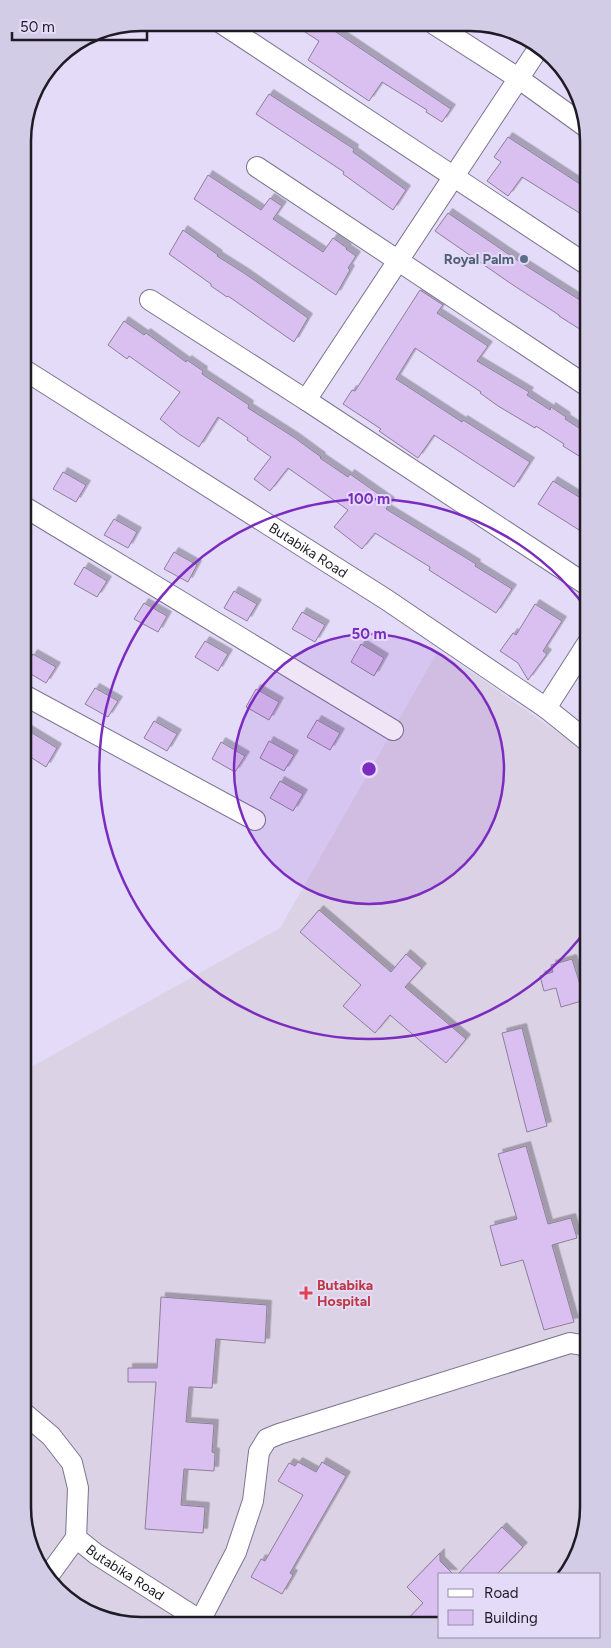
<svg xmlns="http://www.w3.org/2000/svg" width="611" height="1648" viewBox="0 0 611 1648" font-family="Figtree,sans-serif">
<defs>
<filter id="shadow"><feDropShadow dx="4.5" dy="-4.5" stdDeviation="0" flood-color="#0004"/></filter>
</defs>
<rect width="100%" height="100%" fill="#e3dbf8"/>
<path fill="#dcd2e6" d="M438 651 477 676 587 753 588 1515 580 1552 566 1574H440V1623H118L57 1591 25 1530 24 1071 280 928Z"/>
<g fill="#dabff1" stroke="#8c7f98" filter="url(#shadow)">
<path d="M291 23 324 24 451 109 442 122 426 112 427 110 382 82 369 101 308 60 319 41Z"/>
<path d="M269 94 354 149 353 152 406 190 393 210 343 174 344 172 256 114Z"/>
<path d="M508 137 586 188V217L522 177 508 196 487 181 501 162 494 157Z"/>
<path d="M208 175 261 210 270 198 282 206 273 219 323 252 333 238 347 248 346 249 356 256 348 268 350 270 336 295 194 199Z"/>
<path d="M448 213 523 264 586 304V333L559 316V315L510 283 435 231Z"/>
<path d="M183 230 218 255 217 256 244 273 308 318 294 342 228 296 227 297 211 286V284L169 254Z"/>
<path d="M420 290 443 305 437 313 488 346 477 361 529 392 527 395 550 410 551 407 566 417 565 419 587 433V461L563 446 564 444 536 426 535 428 498 406 480 393 481 392 415 348 396 379 462 422 463 420 530 462 514 487 434 435 418 458 379 431 381 429 343 404 352 390 355 391Z"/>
<path d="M124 321 144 335 146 333 186 362 187 360 203 371 202 374 249 405 248 408 295 438 321 457 320 458 348 477 350 474 390 502 386 509 476 564 475 566 512 589 496 613 429 570 430 567 375 533 362 549 334 527 348 510 288 468 270 491 254 479 271 457 247 440 248 438 218 417 199 447 179 434 160 419 180 392 129 356 127 359 108 345Z"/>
<path d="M63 472 86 485 76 502 53 489Z"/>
<path d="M553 481 587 502V535L538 504Z"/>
<path d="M114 519 137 532 128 548 104 535Z"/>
<path d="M174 552 197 565 188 582 164 569Z"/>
<path d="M84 567 107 581 97 597 74 584Z"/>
<path d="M234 591 257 604 247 621 224 608Z"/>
<path d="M144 603 167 616 158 632 134 619Z"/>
<path d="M535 604 562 621 543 651 547 654 528 680 518 663 500 651 513 633 516 635Z"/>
<path d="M302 612 325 625 315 642 292 629Z"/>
<path d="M205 641 228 654 218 671 195 657Z"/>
<path d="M361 644 384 658 374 676 351 662Z"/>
<path d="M33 654 56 667 46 683 24 670Z"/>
<path d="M95 688 118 701 108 717 85 704Z"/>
<path d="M256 689 279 702 269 720 246 707Z"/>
<path d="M317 720 340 733 330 750 307 737Z"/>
<path d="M154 721 177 734 167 751 144 738Z"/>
<path d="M24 728 57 748 46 767 24 753Z"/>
<path d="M269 741 294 755 284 771 260 758Z"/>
<path d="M221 742 245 756 235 772 212 759Z"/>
<path d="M280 781 303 794 293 811 270 798Z"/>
<path d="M319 910 391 972 406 954 422 968 405 987 466 1039 446 1063 390 1015 375 1033 343 1006 361 985 300 932Z"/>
<path d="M572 959 585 1000 561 1007 556 988 544 991 540 976 553 972 551 965Z"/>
<path d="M522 1028 547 1126 527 1132 502 1033Z"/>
<path d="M526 1146 548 1224 571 1218 577 1238 552 1245 574 1322 544 1330 523 1260 501 1266 490 1226 517 1219 498 1154Z"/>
<path d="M161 1297 267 1305 265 1343 216 1339 212 1388 189 1387 186 1422 214 1424 212 1452 215 1453 214 1471 184 1469 181 1505 205 1507 203 1533 145 1529 156 1382H128V1368H157Z"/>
<path d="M298 1462 316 1472 322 1462 346 1476 290 1573 293 1575 282 1594 251 1577 261 1559 265 1561 303 1495 278 1481 289 1463 295 1466Z"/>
<path d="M502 1527 523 1547 497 1574H458Z"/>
<path d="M440 1553V1561L453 1574H440V1623H404L423 1603 407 1587Z"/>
</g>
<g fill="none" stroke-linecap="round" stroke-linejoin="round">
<g stroke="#7c748f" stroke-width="22">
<g id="minor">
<path d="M221 23 586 264"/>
<path d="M434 24 518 78 586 127"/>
<path d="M538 49 306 400 587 585"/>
<path d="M257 167 587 386"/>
<path d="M150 300 306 400"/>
<path id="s1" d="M23 369 387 600 546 708 587 741"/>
<path d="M23 506 393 730"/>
<path d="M24 695 255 820"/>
<path d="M546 708 587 644"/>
<path d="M25 1414 51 1436 72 1463 78 1488 76 1538 49 1575"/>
<path id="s2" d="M76 1538 96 1554 204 1623"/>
<path d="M199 1623 236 1552 253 1501 259 1452 267 1439 279 1434 570 1343 582 1345 588 1349"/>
</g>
</g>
<use href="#minor" stroke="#fff" stroke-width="20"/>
</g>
<circle cx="369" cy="769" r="135" fill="#7b2cbf" fill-opacity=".12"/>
<g fill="none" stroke="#7b2cbf" stroke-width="2.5">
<circle cx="369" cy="769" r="135"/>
<path d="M586 930A270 270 0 1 1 586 608"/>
</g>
<circle fill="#5c6f8a" stroke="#e3dbf8" stroke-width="2" cx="524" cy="259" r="5"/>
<path fill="#e0444e" stroke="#e3dbf8" stroke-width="2" d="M303.5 1285.5h5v5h5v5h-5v5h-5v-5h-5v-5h5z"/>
<g text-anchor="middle" stroke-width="4" stroke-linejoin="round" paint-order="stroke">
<g font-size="14" font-weight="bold" fill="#4e5e75" stroke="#e3dbf8" text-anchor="end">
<text x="514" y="264">Royal Palm</text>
</g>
<g font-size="14" fill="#1e1b25" stroke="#e3dbf8">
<text dy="5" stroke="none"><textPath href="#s1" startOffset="338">Butabika Road</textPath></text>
<text dy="5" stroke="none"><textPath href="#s2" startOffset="60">Butabika Road</textPath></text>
</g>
<g font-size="14" font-weight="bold" fill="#be3a42" stroke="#e3dbf8" text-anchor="start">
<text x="317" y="1290">Butabika<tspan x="317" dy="16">Hospital</tspan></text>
</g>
</g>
<path d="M0 0H611V1648H0ZM141 31H470A110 110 0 0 1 580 141V1507A110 110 0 0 1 470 1617H141A110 110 0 0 1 31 1507V141A110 110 0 0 1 141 31Z" fill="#d3cce7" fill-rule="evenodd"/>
<path fill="none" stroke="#1e1b25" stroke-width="2.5" d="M141 31H470A110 110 0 0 1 580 141V1507A110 110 0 0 1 470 1617H141A110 110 0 0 1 31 1507V141A110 110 0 0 1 141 31Z"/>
<circle cx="369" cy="769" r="8" fill="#7b2cbf" stroke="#e3dbf8" stroke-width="2.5"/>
<g font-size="15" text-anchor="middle" font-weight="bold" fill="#7b2cbf" stroke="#e3dbf8" stroke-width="4" stroke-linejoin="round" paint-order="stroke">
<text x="369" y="504">100 m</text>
<text x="369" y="639">50 m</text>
</g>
<rect x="438" y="1573" width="162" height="65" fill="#e3dbf8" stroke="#948ea4"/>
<rect x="448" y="1589" width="25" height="8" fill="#ffffff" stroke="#948ea4"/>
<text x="484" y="1598" font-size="15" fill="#1e1b25">Road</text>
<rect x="448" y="1610" width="25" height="15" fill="#dabff1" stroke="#948ea4"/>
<text x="484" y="1623" font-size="15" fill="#1e1b25">Building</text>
<path d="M12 32v8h135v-8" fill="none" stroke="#1e1b25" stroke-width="2.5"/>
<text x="20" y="32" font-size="15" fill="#1e1b25" stroke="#e3dbf8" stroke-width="4" paint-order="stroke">50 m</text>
</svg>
